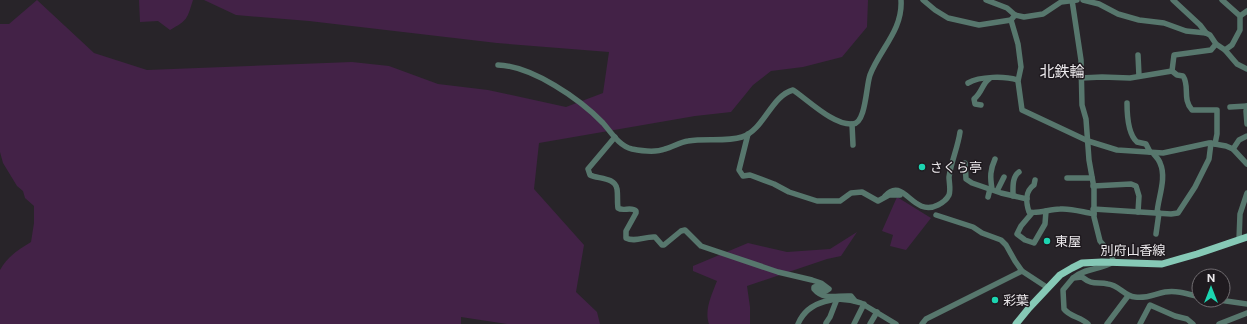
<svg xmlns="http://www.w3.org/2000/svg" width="1247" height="324" viewBox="0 0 1247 324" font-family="'Public Sans','Noto Sans JP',sans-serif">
<rect width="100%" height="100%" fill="#282429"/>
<g fill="#432247">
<path d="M37 0 94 53 147 70 352 62 389 66 438 84 488 90 566 107 603 93 609 52 497 43 309 21 236 15 204 0H868L867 27 842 57 803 67 771 71 753 85 731 112 695 116 539 143 534 189 584 245 576 292 597 312 600 324H507L461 317V324H0V270C7 257 19 249 31 242L34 223V206L25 198 23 191 17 186 3 163 0 152V24H9Z"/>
<path d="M139 0H193C187 19 188 20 170 30L158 21 140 22Z"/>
<path d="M897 197 931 218 906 250 890 246 893 235 882 231Z"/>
<path d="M857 232 841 256 827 259 747 286 750 307V324H709C704 310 712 294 717 281L693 271V266L748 243 787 252 830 249Z"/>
</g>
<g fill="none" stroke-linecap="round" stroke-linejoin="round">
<g stroke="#57776d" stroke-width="5.5">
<path d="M923 0 935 10 948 18 979 25 1011 20 1015 15"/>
<path d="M986 0 1007 8 1015 15 1024 17 1043 14 1061 2 1077 0"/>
<path d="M1072 0 1081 60 1082 105 1086 119 1089 160 1094 188V217L1100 241 1112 255 1113 262C1101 270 1084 268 1073 278"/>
<path d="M1083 0 1099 4 1118 14 1139 20 1164 23 1186 31 1206 33"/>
<path d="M1173 0 1200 25 1206 33 1210 35 1216 44 1225 50 1237 64 1247 69"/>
<path d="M1222 0 1240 16V30L1232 45 1225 50"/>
<path d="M1240 16 1247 11"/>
<path d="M1011 20 1018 44 1021 67 1018 81 1022 110 1088 141 1117 150 1163 153 1209 143 1226 146 1233 149 1247 164"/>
<path d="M1138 55 1139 76"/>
<path d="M498 65C532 66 580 99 603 123 611 132 619 146 632 149 642 151 655 153 665 149 673 147 680 142 688 141 706 138 725 142 742 137 764 130 771 96 793 90 808 100 834 126 853 124 866 123 866 86 870 75 880 49 903 30 901 0"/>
<path d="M1172 71 1174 55 1211 50 1216 44"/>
<path d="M1081 78 1102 77 1130 78 1172 71 1177 75 1183 76C1190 86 1182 99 1192 110H1217V134L1215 144"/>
<path d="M968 83C980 76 1005 76 1018 80"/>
<path d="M1127 103C1127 115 1128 134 1137 142L1146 144 1150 152"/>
<path d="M981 105 975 104 974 99C982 93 982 84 989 79"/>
<path d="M1247 106 1246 111 1247 124"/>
<path d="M1230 107 1247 106"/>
<path d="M852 124 853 145"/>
<path d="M748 134 739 170 743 176 750 175 774 184 789 192 817 201H840L851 193 862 192 878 201 889 195H900"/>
<path d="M615 137 588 169 590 175C598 179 615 177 617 189 618 195 617 202 618 208 623 212 631 206 636 211V213L626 231V238C635 243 645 236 655 237L662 245H664L681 231 685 230 701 246 778 272 812 280 821 283 829 289 826 291 817 286 814 287V289C824 301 837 295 851 296L855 301"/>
<path d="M1233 149 1239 140 1247 136"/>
<path d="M1153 153C1155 156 1159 159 1160 163 1167 178 1158 198 1157 213"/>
<path d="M965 163 966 179 972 183 1001 193 1027 199"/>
<path d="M1067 178H1092"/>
<path d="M1035 180 1034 185C1025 191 1026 203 1029 212 1038 214 1050 209 1060 209 1071 208 1082 212 1094 214"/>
<path d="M1093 186 1131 184 1136 186 1139 196 1138 212"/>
<path d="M992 189C990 177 990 170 995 159"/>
<path d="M997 191 1004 177"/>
<path d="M885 196C904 175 912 218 938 205 942 203 947 199 949 195 951 190 949 182 949 177 951 162 958 147 960 132"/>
<path d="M1013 196C1013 187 1012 177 1019 172"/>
<path d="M988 197 990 189"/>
<path d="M1093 209 1171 214 1178 213 1195 187 1209 159 1211 143"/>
<path d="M1032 213 1021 226 1017 234 1025 240 1034 243 1045 224 1046 211"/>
<path d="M936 215 973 227 982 233 1001 240 1006 245 1015 261 1022 271 1048 288"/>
<path d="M1156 234 1159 213"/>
<path d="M1239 240 1240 214 1247 193"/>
<path d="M1219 300 1247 304"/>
<path d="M826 323 830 317 837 299"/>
<path d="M798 324C808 300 838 295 861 303L896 324"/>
<path d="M854 324 864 304"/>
<path d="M870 324 877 312"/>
<path d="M922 324 926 319 1022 271"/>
<path d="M1088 324C1081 317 1070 317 1064 309L1063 290 1073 278 1082 277C1092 285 1096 282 1108 284 1119 285 1124 296 1135 297 1147 299 1154 294 1165 292 1177 290 1188 294 1199 297"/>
<path d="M1107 324 1128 296"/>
<path d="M1140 324 1150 305 1175 316 1187 319 1193 324"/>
<path d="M1219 324 1247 313"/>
</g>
<path stroke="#86c9b6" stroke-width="7" d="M1016 324 1029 308 1060 275 1072 268 1082 263 1102 262 1162 264 1197 254 1247 237"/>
</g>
<g fill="#1cd5b1" stroke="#1f1a1f" stroke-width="1.5">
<circle cx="922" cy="167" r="4"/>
<circle cx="1047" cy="241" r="4"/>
<circle cx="995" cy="300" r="4"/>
</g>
<g text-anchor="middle" stroke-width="3" stroke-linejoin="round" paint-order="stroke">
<g font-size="13" fill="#ece9ec" stroke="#1f1a1f" text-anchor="start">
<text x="930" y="172">さくら亭</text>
<text x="1055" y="246">東屋</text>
<text x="1003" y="305">彩葉</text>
</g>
<g font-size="13" fill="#ece9ec" stroke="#1f1a1f">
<text x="1133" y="255">別府山香線</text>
</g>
<g font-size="15" fill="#ece9ec" stroke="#1f1a1f">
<text x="1062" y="77">北鉄輪</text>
</g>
</g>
<g transform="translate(1211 288)"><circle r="19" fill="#1f1a1f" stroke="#716d71"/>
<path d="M0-3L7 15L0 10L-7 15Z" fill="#1cd5b1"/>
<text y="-6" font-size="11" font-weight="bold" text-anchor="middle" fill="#ece9ec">N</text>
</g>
</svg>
